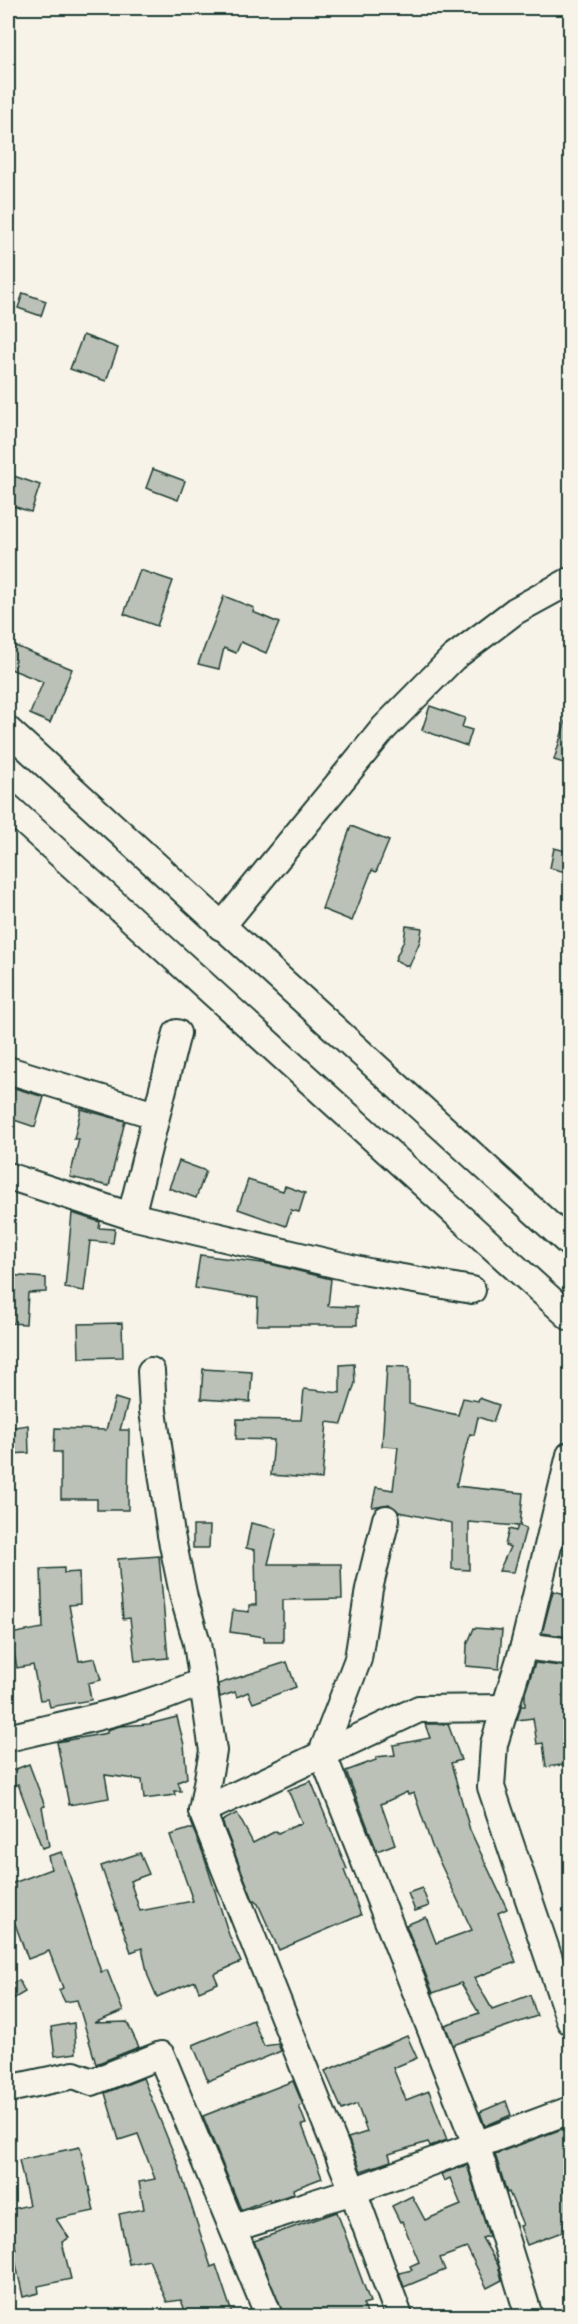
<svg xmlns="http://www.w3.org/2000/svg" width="578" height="2324" viewBox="0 0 578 2324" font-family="'Comic Neue',sans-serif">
<rect width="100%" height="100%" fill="#f7f3e8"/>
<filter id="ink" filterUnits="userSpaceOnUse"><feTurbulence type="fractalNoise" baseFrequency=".0167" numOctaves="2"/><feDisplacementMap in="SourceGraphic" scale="12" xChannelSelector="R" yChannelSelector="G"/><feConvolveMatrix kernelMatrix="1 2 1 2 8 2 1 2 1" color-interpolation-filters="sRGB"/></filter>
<g filter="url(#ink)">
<g fill="#bbc1b6" stroke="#1f3d34" stroke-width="1.5">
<path d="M23 293 46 301 41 316 18 308Z"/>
<path d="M83 335 118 348 106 381 70 369Z"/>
<path d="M153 469 185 481 178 500 146 488Z"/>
<path d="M8 474 40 485 31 512 10 505 14 493 8 491Z"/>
<path d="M140 570 173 581 157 626 124 614Z"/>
<path d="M224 596 254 608 253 612 279 623 266 653 241 642 236 653 224 648 219 669 198 664Z"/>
<path d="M8 643 72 669 50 723 30 714 43 682 8 668Z"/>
<path d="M430 706 465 718 462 727 472 730 467 746 422 730Z"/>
<path d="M567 716 570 717V765L554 760Z"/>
<path d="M351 826 389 841 376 872 372 870 352 921 322 909Z"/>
<path d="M554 848 570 852V873L550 868Z"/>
<path d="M406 926 422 928 420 941 409 967 395 960 404 940Z"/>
<path d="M8 1086 44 1097 35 1127 8 1118Z"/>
<path d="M81 1109 125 1121 109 1186 70 1177 79 1139H74Z"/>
<path d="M179 1161 206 1171 196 1198 169 1188Z"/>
<path d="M248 1180 283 1191 285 1186 305 1193 299 1212 291 1210 286 1226 238 1209Z"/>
<path d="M72 1213 100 1222 99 1228 115 1229 113 1243 90 1241 84 1291 65 1288Z"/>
<path d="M200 1255 270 1264 331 1279 328 1306 357 1307V1325H257L258 1298 195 1288Z"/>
<path d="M8 1275 46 1278V1292L28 1293 26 1324 8 1323Z"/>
<path d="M122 1323 123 1357 79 1358 78 1324Z"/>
<path d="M354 1364 355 1383 342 1424 327 1422 322 1479 271 1475 274 1440 236 1439 237 1419 301 1420 304 1389 340 1393V1365Z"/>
<path d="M387 1366 409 1367V1404L458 1415 463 1398 478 1401 479 1398 499 1405 493 1422 478 1417 474 1435 470 1434 468 1439 456 1486 523 1493 520 1526 526 1528 514 1572 499 1571 510 1547 505 1545 509 1529 516 1531 518 1526 469 1522V1570L452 1569V1523L399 1512 389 1504 372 1507 376 1487 393 1490 398 1447 382 1446Z"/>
<path d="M203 1369 252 1372 250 1402 201 1399Z"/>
<path d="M115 1398 128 1402 120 1430H129L128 1510H97V1499H61V1452H54L55 1428 106 1430Z"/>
<path d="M28 1425 29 1453 8 1454V1428Z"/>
<path d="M251 1523 277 1529 268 1564H341L342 1599 283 1600V1642H264V1637L230 1632 233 1610 249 1612V1605H256L255 1550 246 1548Z"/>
<path d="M193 1526H210L209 1548H193Z"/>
<path d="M159 1556 168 1658 135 1661 130 1618 123 1619 118 1559Z"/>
<path d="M64 1568V1573L79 1572 80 1604 69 1605 79 1661 95 1658 101 1680 88 1683 91 1700 50 1707 48 1699 40 1700 33 1665 17 1668 10 1634 43 1628 41 1569Z"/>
<path d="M553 1591 570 1595V1637L542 1633Z"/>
<path d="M474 1628 502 1630 499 1669 466 1666 467 1645Z"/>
<path d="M287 1662 296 1687 253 1703 248 1692 237 1697 235 1692 220 1697 218 1684Z"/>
<path d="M535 1663 570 1667V1764L546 1767 543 1743 537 1744 533 1718 517 1720 521 1706H525V1693Z"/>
<path d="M177 1717 184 1745 187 1778 178 1782 181 1791H174L175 1795 144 1799 142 1780 105 1775 109 1798 69 1805 57 1742 107 1733V1730L120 1726 149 1724Z"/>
<path d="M425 1724H448L461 1760 451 1763 470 1830 507 1909 498 1913 516 1962 474 1978 492 2009 530 1995 537 2016 453 2045 445 2025 479 2013 461 1983 433 1993 406 1925 426 1917 436 1943 472 1930 432 1846 414 1793 408 1795 407 1792 381 1804 395 1844 377 1851 346 1771 376 1760V1757L395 1755 393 1745 430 1738Z"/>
<path d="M29 1764 45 1806 42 1807 49 1846 42 1848 18 1784 8 1788V1772Z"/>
<path d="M311 1781 347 1869 344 1870 361 1915 279 1950 258 1904 253 1900 222 1821 237 1813 253 1843 276 1831 278 1833 302 1823 288 1790Z"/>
<path d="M189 1829H193L203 1853 229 1935 241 1962 214 1974 218 1983 199 1991 195 1981 157 1997 148 1976 142 1948 131 1952 101 1866 140 1853 149 1874 130 1881 140 1911 193 1901 170 1835Z"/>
<path d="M62 1852 101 1972 107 1970 123 2011 94 2023 127 2022 139 2047 96 2064 77 2000 65 2002 59 1990 63 1988 49 1951 28 1959 8 1905V1885L51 1869 48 1856Z"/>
<path d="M422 1888 429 1906 415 1911 408 1893Z"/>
<path d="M19 1980 25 1992 13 1999 8 1986Z"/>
<path d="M253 2020 264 2046 278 2044 281 2051 208 2081 193 2045Z"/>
<path d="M74 2023 76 2053 55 2056 51 2027Z"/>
<path d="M407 2036 417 2058 393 2068 406 2100 429 2091 447 2140 430 2146 428 2142 389 2154 391 2161 361 2171 348 2138 367 2132 357 2104 342 2110 325 2071Z"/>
<path d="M143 2078 178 2164 211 2267 216 2265 233 2316H187L181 2300 167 2302 149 2260 129 2264 119 2214 144 2209 139 2182 155 2179 138 2134 119 2140 105 2093Z"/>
<path d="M293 2081 303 2105 299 2106 306 2124 302 2125 322 2178 293 2189 294 2194 270 2201 269 2199 241 2210 203 2116Z"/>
<path d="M506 2101 511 2115 485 2126 480 2112Z"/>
<path d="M570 2126V2229L527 2245 520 2226 523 2225 509 2192 507 2193 495 2154Z"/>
<path d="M80 2147 94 2211 56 2219 69 2238 62 2242 71 2279 38 2286 39 2293 23 2297 13 2250H16L8 2216V2210L29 2205 19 2160Z"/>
<path d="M467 2165 489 2236 482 2238 498 2265 502 2280 487 2288 467 2248 440 2258 445 2270 404 2287 399 2273 412 2270 410 2266 419 2262 402 2221 400 2222 392 2206 412 2196 425 2220 461 2205 450 2178 444 2181 441 2174Z"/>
<path d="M337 2212 370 2302 363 2304 368 2316H284L254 2241Z"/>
</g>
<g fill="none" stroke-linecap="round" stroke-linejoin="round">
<g stroke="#1f3d34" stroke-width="30">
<g id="minor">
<path d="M8 730 570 1244"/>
<path d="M8 807 570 1317"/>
<path d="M221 927 384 728 453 658 515 611 570 581"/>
<path d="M8 1070 155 1115"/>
<path d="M8 1176 131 1216 368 1272 472 1290"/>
<path d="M131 1216 177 1033"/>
<path d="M151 1371 153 1411 171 1535 184 1598 197 1643 213 1751 202 1811 353 2191 399 2316"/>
<path d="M570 1455 524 1646 494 1744 491 1787 570 2021"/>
<path d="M386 1519 369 1589 358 1659 322 1753 476 2144 529 2316"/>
<path d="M524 1646 570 1652"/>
<path d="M8 1738C74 1722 141 1710 203 1681"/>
<path d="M202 1811 419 1709 505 1708"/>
<path d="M8 2089 74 2075 92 2082 161 2055 269 2316"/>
<path d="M234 2228 353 2191 570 2110"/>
</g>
</g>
<use href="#minor" stroke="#f7f3e8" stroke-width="26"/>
</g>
</g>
<rect width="578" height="2324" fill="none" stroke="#f7f3e8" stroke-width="30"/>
<rect x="15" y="15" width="548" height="2294" fill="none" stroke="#1f3d34" stroke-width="2" filter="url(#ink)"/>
</svg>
